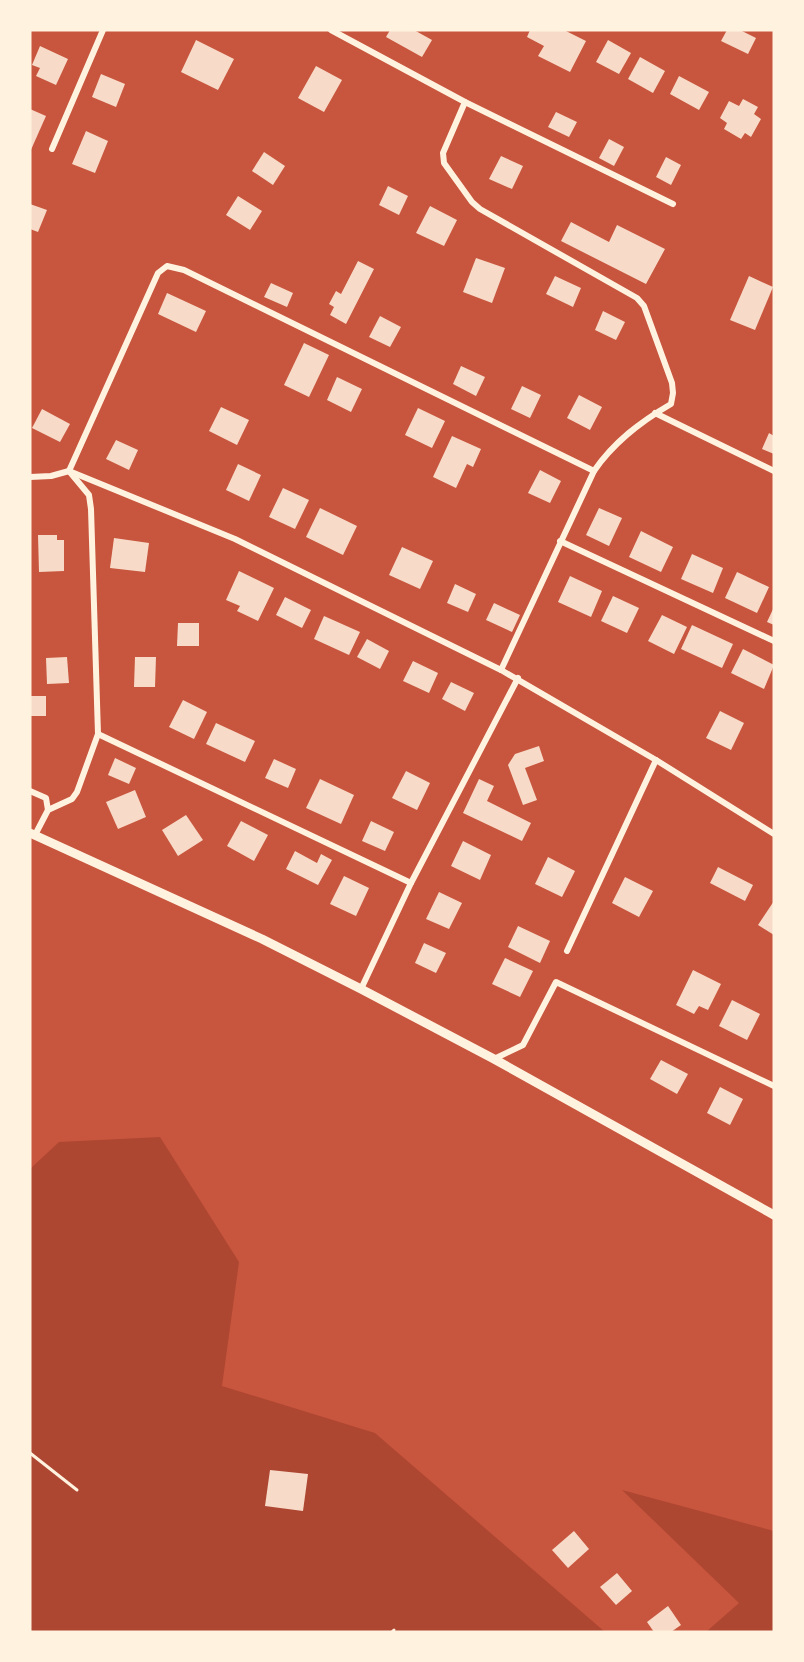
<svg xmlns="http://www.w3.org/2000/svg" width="804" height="1662" viewBox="0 0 804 1662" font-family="'Sofia Sans Condensed',sans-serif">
<rect width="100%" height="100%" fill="#c8553d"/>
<g fill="#ae4732">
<path d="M160 1137 239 1262 222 1386 375 1433 605 1632H30V1169L59 1142Z"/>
<path d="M622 1490 774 1531V1632H706L739 1603Z"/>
</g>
<g fill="#f7dbc8">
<path d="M390 30H414L432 40 422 57 386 37Z"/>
<path d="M530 30H564L586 41 570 72 538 56 544 46 527 37Z"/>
<path d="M727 30H740L756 38 748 54 721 41Z"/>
<path d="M196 40 234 59 218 90 181 72Z"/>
<path d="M608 40 631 53 619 74 596 62Z"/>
<path d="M40 46 68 59 56 85 36 76 40 68 32 65Z"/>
<path d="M640 57 665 71 653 93 628 79Z"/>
<path d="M316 66 342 80 324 112 298 98Z"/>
<path d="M101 74 125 84 116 107 92 97Z"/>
<path d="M679 76 709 92 699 110 670 94Z"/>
<path d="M743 99 758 107 754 114 761 119 751 137 745 133 741 139 724 129 727 123 720 118 729 101 739 106Z"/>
<path d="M30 109 46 116 30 152Z"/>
<path d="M556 112 577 122 569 137 548 127Z"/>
<path d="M86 131 108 141 95 173 72 164Z"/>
<path d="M609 139 624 147 614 166 599 158Z"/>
<path d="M264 152 285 166 273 185 252 171Z"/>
<path d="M501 156 523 166 512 189 489 179Z"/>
<path d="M666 157 681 165 671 185 656 177Z"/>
<path d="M388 186 408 196 399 215 379 205Z"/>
<path d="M238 196 262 211 250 230 226 215Z"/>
<path d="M30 204 47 210 38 232 30 229Z"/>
<path d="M430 206 457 220 444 246 416 233Z"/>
<path d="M571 222 609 242 617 225 665 249 646 284 561 241Z"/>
<path d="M476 258 505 268 492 303 463 292Z"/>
<path d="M358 261 374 269 346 324 330 315 334 307 329 304 336 291 341 294Z"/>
<path d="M555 276 581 288 573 307 546 294Z"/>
<path d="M749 276 773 287 755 330 730 320Z"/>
<path d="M271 283 293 293 287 307 264 297Z"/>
<path d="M167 293 206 311 196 332 158 314Z"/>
<path d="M603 311 625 322 616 340 595 330Z"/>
<path d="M380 316 401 327 390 347 369 337Z"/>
<path d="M304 343 329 355 309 397 284 385Z"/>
<path d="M461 366 485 377 476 396 453 384Z"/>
<path d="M337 377 362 389 351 412 327 400Z"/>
<path d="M522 386 541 395 530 418 511 409Z"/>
<path d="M579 395 602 407 590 430 567 418Z"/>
<path d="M221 407 249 420 237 445 209 431Z"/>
<path d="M418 408 445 421 432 448 405 435Z"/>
<path d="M42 409 70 424 60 442 32 428Z"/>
<path d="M769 433 774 436V454L762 449Z"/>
<path d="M452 436 481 449 473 467 467 464 456 488 433 477Z"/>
<path d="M116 440 138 450 129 470 106 459Z"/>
<path d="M238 464 261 475 249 501 226 490Z"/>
<path d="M540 470 561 481 550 503 528 493Z"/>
<path d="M283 488 309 500 295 529 269 517Z"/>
<path d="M320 508 357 526 343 555 306 537Z"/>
<path d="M599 508 622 518 609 546 586 535Z"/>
<path d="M641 531 673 547 661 572 629 557Z"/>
<path d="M38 535H57V540H64V571L39 572Z"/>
<path d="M114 538 149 543 145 572 110 568Z"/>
<path d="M402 547 433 561 420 589 389 575Z"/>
<path d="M692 554 723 568 713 593 681 579Z"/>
<path d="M239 571 274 588 258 621 237 611 240 606 226 600Z"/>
<path d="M737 572 769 587 757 613 725 598Z"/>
<path d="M570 576 602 591 591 617 558 602Z"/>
<path d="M455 584 476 594 468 612 447 603Z"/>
<path d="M613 596 639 608 627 633 601 621Z"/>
<path d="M285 597 311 610 302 628 276 615Z"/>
<path d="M494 603 520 615 512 632 486 620Z"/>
<path d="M774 607V625L767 622Z"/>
<path d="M662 615 687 627 674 654 648 641Z"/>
<path d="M324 616 360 632 349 655 314 639Z"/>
<path d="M178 623H199V646H177Z"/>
<path d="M692 625 733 644 722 668 681 649Z"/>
<path d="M367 639 389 651 380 669 357 657Z"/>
<path d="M743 649 774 665 764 689 731 673Z"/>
<path d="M67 657 69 683 47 684 46 658Z"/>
<path d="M135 657H156L155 687H134Z"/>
<path d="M413 661 438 673 429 693 403 681Z"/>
<path d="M451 682 474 693 465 711 442 699Z"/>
<rect x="30" y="696" width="16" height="20"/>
<path d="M183 700 207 712 194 739 169 727Z"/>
<path d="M720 711 744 723 731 750 706 738Z"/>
<path d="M216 723 255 741 245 762 206 744Z"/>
<path d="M539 746 544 761 525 768 537 800 523 805 508 765 515 754Z"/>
<path d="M115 758 136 768 129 784 108 775Z"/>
<path d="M274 759 296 769 288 788 265 778Z"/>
<path d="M406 771 430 783 417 810 392 798Z"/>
<path d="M320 779 354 795 341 824 306 808Z"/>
<path d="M479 779 494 786 487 801 531 823 522 841 463 813Z"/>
<path d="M135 790 146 817 118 829 106 802Z"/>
<path d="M186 815 203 840 178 856 162 830Z"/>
<path d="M241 821 268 835 254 861 227 846Z"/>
<path d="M371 821 394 832 385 851 362 841Z"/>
<path d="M463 841 491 855 480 880 451 866Z"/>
<path d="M295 851 317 863 321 854 332 860 318 885 286 869Z"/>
<path d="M548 857 575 871 562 897 535 884Z"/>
<path d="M718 867 753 885 745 901 710 883Z"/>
<path d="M344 876 369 888 356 916 330 904Z"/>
<path d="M625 877 653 891 639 917 612 903Z"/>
<path d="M439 892 462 903 449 929 426 919Z"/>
<path d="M774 901V935L758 925Z"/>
<path d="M518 926 550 941 540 963 508 947Z"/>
<path d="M424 943 446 953 436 973 415 963Z"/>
<path d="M505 958 533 971 520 997 492 984Z"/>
<path d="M693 970 721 984 708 1010 699 1006 694 1014 676 1005Z"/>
<path d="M732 1000 760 1014 747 1040 719 1026Z"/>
<path d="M661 1060 688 1074 677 1094 650 1079Z"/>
<path d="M720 1087 743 1099 730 1125 707 1113Z"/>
<path d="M270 1470 308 1474 303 1511 265 1506Z"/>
<path d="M574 1531 589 1549 568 1568 552 1550Z"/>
<path d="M617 1573 632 1591 616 1605 600 1587Z"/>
<path d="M668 1606 681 1625 671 1632H654L647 1622Z"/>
</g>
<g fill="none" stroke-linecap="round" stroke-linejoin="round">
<g stroke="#fff3e0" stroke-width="3">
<path d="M30 1453 77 1490"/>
<path d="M392 1632 394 1630"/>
</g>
<g stroke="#fff3e0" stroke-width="6">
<path d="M331 30 465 102 673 204"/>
<path d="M465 102 443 153 444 163 472 202 480 209 637 298 644 306 672 383 673 393 671 404C640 422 614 442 594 471L501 670"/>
<path d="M52 149 103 30"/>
<path d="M655 413 774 471"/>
<path d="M30 477 51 476 69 471 235 539 501 670 656 760 774 834"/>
<path d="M560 541 774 641"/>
<path d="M98 734 411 883"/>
<path d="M30 791 46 798 48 810"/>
<path d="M35 835 48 810 72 799 77 792 98 734 91 509 89 495 69 471 158 273 167 266 184 270 594 471"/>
<path d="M567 951 656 760"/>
<path d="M361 989 411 883 518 678"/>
<path d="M494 1059 523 1045 556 982 774 1086"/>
</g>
<path stroke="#fff3e0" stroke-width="9" d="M30 833 262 939 361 989 494 1059 774 1215"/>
</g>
<rect width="804" height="1662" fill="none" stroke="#fff3e0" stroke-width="63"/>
</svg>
